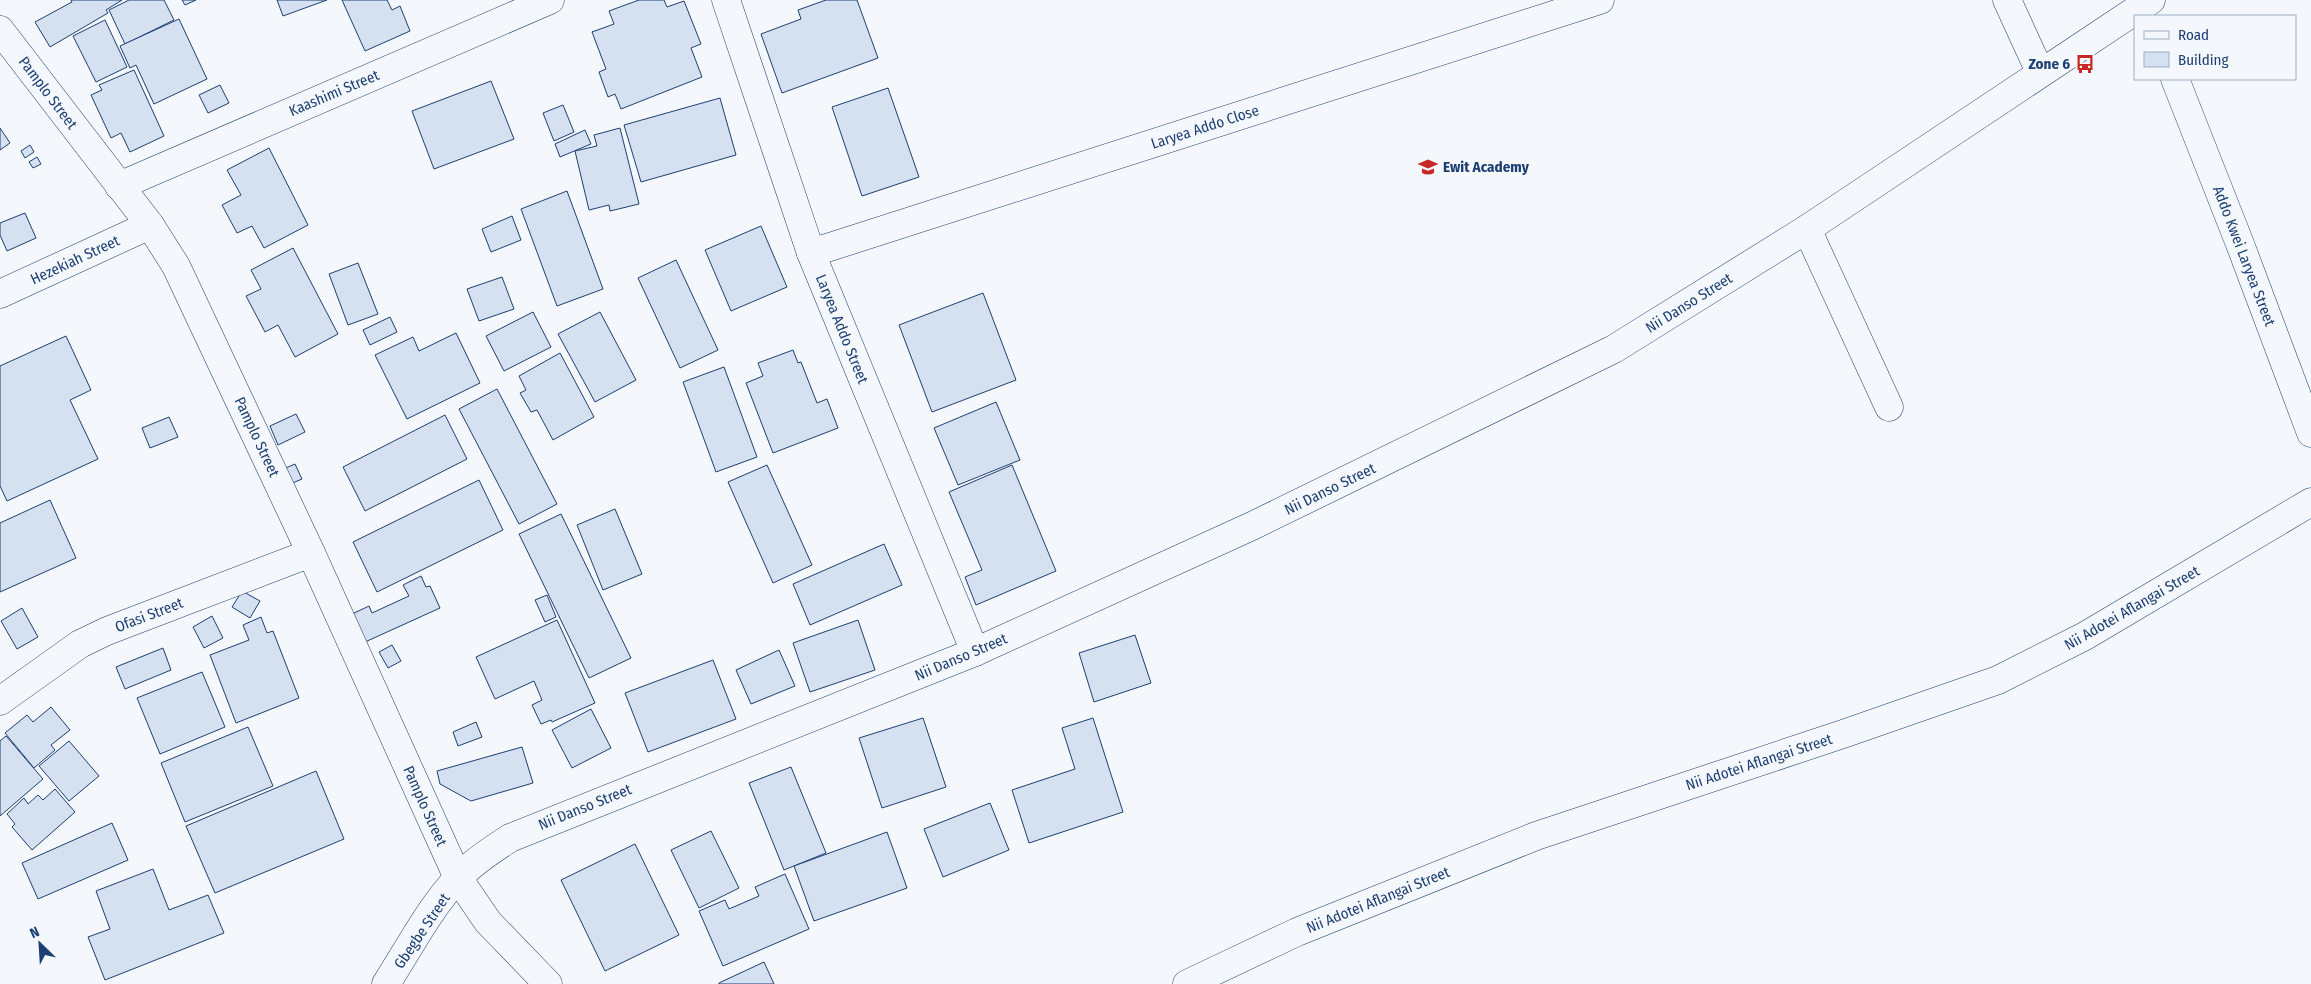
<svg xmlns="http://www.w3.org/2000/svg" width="2311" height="984" viewBox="0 0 2311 984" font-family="'Fira Sans Condensed',sans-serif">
<rect width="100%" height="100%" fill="#f4f7fb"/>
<g fill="#d5e0f0" stroke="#1d3f73">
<path d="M71 0H122L106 10 108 13 50 47 35 22 72 2Z"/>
<path d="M129 0H164L174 20 125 44 109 10Z"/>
<path d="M182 0H196L185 5Z"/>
<path d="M277 0H327L283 16Z"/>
<path d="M342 0H387L392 10 400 6 410 31 365 51Z"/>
<path d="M639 0H664L667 7 684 1 701 44 691 48 702 77 621 109 615 94 608 97 599 72 606 69 592 32 614 24 609 11Z"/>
<path d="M826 0H857L878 58 782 93 761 34 801 19 798 10Z"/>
<path d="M179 19 207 79 154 104 136 65 130 68 120 46Z"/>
<path d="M105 20 127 67 96 82 73 36Z"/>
<path d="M134 70 164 136 130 152 121 133 111 138 91 95 102 90 99 85Z"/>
<path d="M491 81 514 139 434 169 412 111Z"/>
<path d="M220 85 229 103 208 113 199 95Z"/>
<path d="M888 88 919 177 862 196 832 107Z"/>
<path d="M720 98 736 155 641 182 624 125Z"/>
<path d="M563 105 574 132 554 141 543 113Z"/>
<path d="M0 128 10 143 0 150Z"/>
<path d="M620 128 639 204 610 211 609 205 589 210 575 151 597 146 594 135Z"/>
<path d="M585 130 591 144 560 157 555 144Z"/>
<path d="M30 145 34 152 25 158 21 151Z"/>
<path d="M269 148 308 225 264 248 252 226 237 233 222 205 241 195 227 170Z"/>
<path d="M37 157 41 164 33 168 29 162Z"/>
<path d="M567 191 603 289 557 306 521 209Z"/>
<path d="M25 213 36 238 7 251 0 235V223Z"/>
<path d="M512 216 521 240 491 252 482 229Z"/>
<path d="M761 226 787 287 731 311 705 250Z"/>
<path d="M293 248 338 334 295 357 278 325 265 332 246 296 261 289 251 270Z"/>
<path d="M676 260 718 350 680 368 638 278Z"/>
<path d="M358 263 378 314 348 325 329 274Z"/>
<path d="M502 277 514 309 479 321 467 289Z"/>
<path d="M983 293 1016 380 932 412 899 325Z"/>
<path d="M533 312 551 347 504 371 486 336Z"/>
<path d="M600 312 636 380 595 402 558 334Z"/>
<path d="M390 317 397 332 370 345 363 330Z"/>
<path d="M456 333 480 383 407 419 375 355 413 337 419 351Z"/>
<path d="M66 336 91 390 70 400 98 459 7 501 0 486V366Z"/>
<path d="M793 350 798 363 801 362 817 403 827 399 838 428 773 453 746 383 763 376 758 363Z"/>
<path d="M560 353 594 417 553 440 537 410 531 412 520 393 526 390 519 376Z"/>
<path d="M724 367 757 457 716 472 683 382Z"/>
<path d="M497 389 557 504 519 524 459 409Z"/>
<path d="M996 402 1020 460 958 485 934 428Z"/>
<path d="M296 414 305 432 278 445 270 426Z"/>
<path d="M445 415 467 459 365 511 343 467Z"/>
<path d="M169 417 178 437 150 448 142 428Z"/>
<path d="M295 464 302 479 288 485 281 470Z"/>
<path d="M767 465 812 565 773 583 728 482Z"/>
<path d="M1012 465 1056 571 976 605 965 577 982 570 949 492Z"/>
<path d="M479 480 503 530 377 592 353 542Z"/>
<path d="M50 500 76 558 0 592V523Z"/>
<path d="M615 509 642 574 603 590 577 525Z"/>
<path d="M561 514 631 658 589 678 519 534Z"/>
<path d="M884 544 902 585 810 625 793 584Z"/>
<path d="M421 576 426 587 430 586 440 608 365 642 352 614 369 606 372 613 409 596 403 585Z"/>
<path d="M242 591 260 601 250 618 232 607Z"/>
<path d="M547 595 556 617 545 622 535 600Z"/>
<path d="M22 608 38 637 17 649 1 621Z"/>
<path d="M212 616 223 638 204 648 193 627Z"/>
<path d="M261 617 267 633 273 631 299 698 236 723 210 655 249 640 243 625Z"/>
<path d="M557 620 595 703 552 722 551 720 541 724 532 705 542 700 534 681 495 699 476 657Z"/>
<path d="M858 620 875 670 810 692 793 643Z"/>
<path d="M1135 635 1151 683 1094 702 1079 653Z"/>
<path d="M392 645 401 661 388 668 379 652Z"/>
<path d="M163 648 171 670 125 689 116 667Z"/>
<path d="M779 650 795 686 751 704 736 670Z"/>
<path d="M713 660 736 719 648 752 625 693Z"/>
<path d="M202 672 225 727 160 754 137 698Z"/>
<path d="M51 707 70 730 51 745 55 750 34 768 5 733 27 715 33 722Z"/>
<path d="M591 709 611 748 572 768 552 730Z"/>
<path d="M923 718 946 787 882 808 859 738Z"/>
<path d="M1093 718 1123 812 1029 843 1012 790 1075 769 1062 728Z"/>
<path d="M476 722 482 737 458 746 453 732Z"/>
<path d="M248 727 273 786 185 822 161 763Z"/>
<path d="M6 736 43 779 0 816V741Z"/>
<path d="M69 741 99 776 69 801 39 766Z"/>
<path d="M522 747 533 783 471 801 440 784 437 771Z"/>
<path d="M791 767 826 853 784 870 749 783Z"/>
<path d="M316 771 344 839 215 893 186 826Z"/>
<path d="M55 789 75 812 32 850 12 827 15 824 7 814 24 798 28 804 38 795 43 800Z"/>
<path d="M990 803 1009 850 943 877 924 829Z"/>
<path d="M112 823 128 860 38 899 22 863Z"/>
<path d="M711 831 739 888 699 908 671 850Z"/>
<path d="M887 832 907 888 814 921 794 866Z"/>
<path d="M635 844 679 935 605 971 561 880Z"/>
<path d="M153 869 169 910 208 895 224 933 105 980 88 937 110 929 96 891Z"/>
<path d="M785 874 809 929 723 966 699 911 725 900 729 909 759 896 755 887Z"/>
<path d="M764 962 774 984H719V983Z"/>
</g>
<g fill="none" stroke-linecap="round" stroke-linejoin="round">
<g stroke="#1d3f73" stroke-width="29">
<g id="minor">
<path d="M726 0 811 253 975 652"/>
<path d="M2007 0 2040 72"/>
<path d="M0 30 150 225 176 266 311 553 458 878 488 922 548 984"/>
<path d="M2175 79 2240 244 2311 433"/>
<path d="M119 186 550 0"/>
<path d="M1807 229 1889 407"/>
<path d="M811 253 1600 0"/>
<path d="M0 294 150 225"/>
<path d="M0 701 80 644 107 631 311 553"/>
<path d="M386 984C408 950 430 907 458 878 473 862 492 850 510 838L975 652 1252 526 1614 349 1807 229 2151 0"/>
<path d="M1187 984 1297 932 1536 836 1843 734 1998 680 2085 636 2311 502"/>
</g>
</g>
<use href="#minor" stroke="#f4f7fb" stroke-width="28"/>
</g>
<defs>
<g id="bus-bare" transform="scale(1.5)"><path d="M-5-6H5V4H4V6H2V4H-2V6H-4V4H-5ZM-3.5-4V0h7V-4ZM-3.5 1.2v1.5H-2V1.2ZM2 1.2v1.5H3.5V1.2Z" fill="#c62828" stroke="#f4f7fb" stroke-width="2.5" paint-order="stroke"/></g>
<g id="school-bare" transform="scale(1.5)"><path d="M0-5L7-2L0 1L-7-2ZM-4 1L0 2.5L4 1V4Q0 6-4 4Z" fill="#c62828" stroke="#f4f7fb" stroke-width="2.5" paint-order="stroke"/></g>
</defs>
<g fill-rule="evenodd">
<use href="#bus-bare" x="2085" y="64"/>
<use href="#school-bare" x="1428" y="167"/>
</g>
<g text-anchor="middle" stroke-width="4" stroke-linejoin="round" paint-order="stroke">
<g font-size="15" font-weight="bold" fill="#1d3f73" stroke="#f4f7fb" text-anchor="end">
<text x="2070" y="69">Zone 6</text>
<text x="1443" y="172" text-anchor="start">Ewit Academy</text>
</g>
<g font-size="15" fill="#1d3f73" stroke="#f4f7fb">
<text transform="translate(48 93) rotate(53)" y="5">Pamplo Street</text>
<text transform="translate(334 93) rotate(-23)" y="5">Kaashimi Street</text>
<text transform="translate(1205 127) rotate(-18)" y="5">Laryea Addo Close</text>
<text transform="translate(2244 256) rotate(69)" y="5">Addo Kwei Laryea Street</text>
<text transform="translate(75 260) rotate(-25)" y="5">Hezekiah Street</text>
<text transform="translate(1689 303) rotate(-32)" y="5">Nii Danso Street</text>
<text transform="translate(842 329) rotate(68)" y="5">Laryea Addo Street</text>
<text transform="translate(257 437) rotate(65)" y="5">Pamplo Street</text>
<text transform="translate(1330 489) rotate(-26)" y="5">Nii Danso Street</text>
<text transform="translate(2132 608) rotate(-30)" y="5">Nii Adotei Aflangai Street</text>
<text transform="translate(149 615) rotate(-21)" y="5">Ofasi Street</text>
<text transform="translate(961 657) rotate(-23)" y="5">Nii Danso Street</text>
<text transform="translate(1759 762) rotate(-18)" y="5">Nii Adotei Aflangai Street</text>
<text transform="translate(425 806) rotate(66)" y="5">Pamplo Street</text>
<text transform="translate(585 807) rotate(-22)" y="5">Nii Danso Street</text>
<text transform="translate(1378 900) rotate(-22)" y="5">Nii Adotei Aflangai Street</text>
<text transform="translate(422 931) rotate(-56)" y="5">Gbegbe Street</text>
</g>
</g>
<rect x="2134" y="15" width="162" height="65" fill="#f4f7fb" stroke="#9eadc5"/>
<rect x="2144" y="31" width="25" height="8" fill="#f4f7fb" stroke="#9eadc5"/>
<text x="2178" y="40" font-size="15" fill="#1d3f73">Road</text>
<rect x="2144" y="52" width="25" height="15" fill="#d5e0f0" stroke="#9eadc5"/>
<text x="2178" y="65" font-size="15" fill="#1d3f73">Building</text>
<g transform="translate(40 944) rotate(335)" stroke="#f4f7fb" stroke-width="4" paint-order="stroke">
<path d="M0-4L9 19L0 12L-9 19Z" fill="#1d3f73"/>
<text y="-8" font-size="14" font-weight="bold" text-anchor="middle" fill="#1d3f73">N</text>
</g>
</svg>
